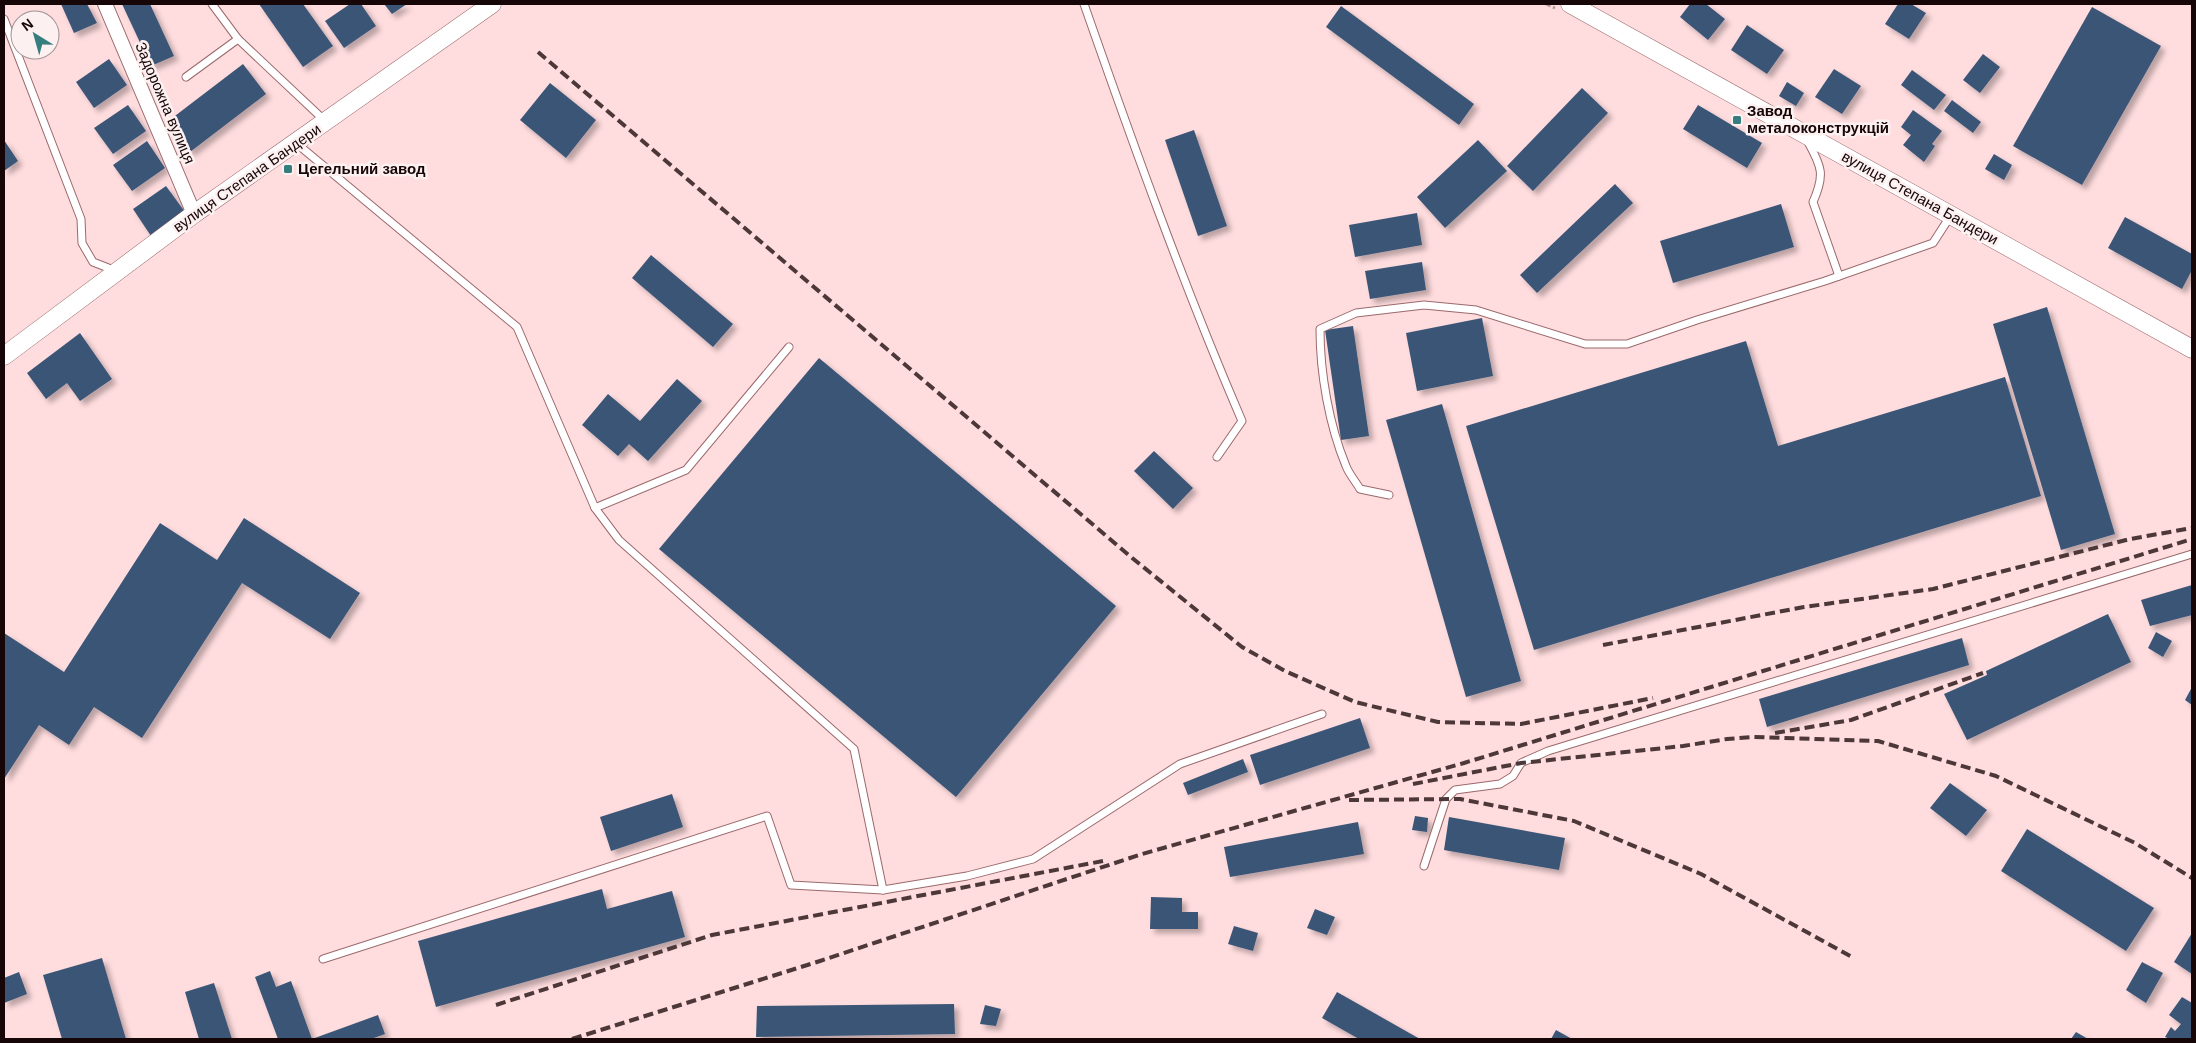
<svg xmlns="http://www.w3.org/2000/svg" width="2196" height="1043" viewBox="0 0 2196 1043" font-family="Arial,sans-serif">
<defs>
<filter id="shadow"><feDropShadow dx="4.5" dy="4.5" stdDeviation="2.5" flood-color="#0004"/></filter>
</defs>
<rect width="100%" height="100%" fill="#ffdcde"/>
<g fill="#3b5577" filter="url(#shadow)">
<path d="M61 4H87L97 23 74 33Z"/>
<path d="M122 4H150L174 56 151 66Z"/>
<path d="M259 4H303L333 46 303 67Z"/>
<path d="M350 4H361L376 26 344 48 325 21Z"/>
<path d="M384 4H407L392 14Z"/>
<path d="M1690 4H1706L1725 19 1708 40 1680 17Z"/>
<path d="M1898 4H1911L1926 13 1909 39 1885 24Z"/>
<path d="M1341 6 1474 104 1459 125 1326 27Z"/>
<path d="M2092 7 2161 46 2082 185 2013 146Z"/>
<path d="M1747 25 1784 50 1767 74 1731 50Z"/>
<path d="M1983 54 2000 67 1980 93 1963 80Z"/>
<path d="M109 59 127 85 94 108 76 82Z"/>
<path d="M243 64 266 94 190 152 167 122Z"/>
<path d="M1834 69 1861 86 1842 114 1815 97Z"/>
<path d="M1912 70 1946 95 1934 110 1901 85Z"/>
<path d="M1787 82 1804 93 1796 106 1779 96Z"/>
<path d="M550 83 596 120 566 158 520 120Z"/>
<path d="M1582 88 1608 113 1533 191 1507 166Z"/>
<path d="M1952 100 1981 122 1973 133 1944 111Z"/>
<path d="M128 105 146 131 113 154 94 128Z"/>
<path d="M1698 105 1762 143 1747 168 1683 129Z"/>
<path d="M1913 110 1942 131 1932 144 1935 146 1924 162 1903 145 1911 135 1901 127Z"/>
<path d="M1194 130 1227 226 1198 236 1165 140Z"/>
<path d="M4 140 18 161 4 171Z"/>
<path d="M1478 140 1507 171 1445 228 1417 197Z"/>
<path d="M147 141 165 168 132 191 113 165Z"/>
<path d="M1994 154 2012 165 2004 180 1985 169Z"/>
<path d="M1615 184 1633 203 1537 293 1520 275Z"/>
<path d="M166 186 185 212 151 236 133 209Z"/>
<path d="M1781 204 1794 247 1673 283 1660 241Z"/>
<path d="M1417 213 1422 245 1355 257 1349 225Z"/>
<path d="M2125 217 2192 254V270L2182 289 2108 248Z"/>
<path d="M651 255 733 324 713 347 632 278Z"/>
<path d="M1422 262 1426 290 1370 299 1365 271Z"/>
<path d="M2047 307 2115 534 2061 550 1993 324Z"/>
<path d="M1482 318 1493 376 1417 391 1406 333Z"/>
<path d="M1353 326 1369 436 1341 440 1325 330Z"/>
<path d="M80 333 112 379 80 401 67 383 46 399 27 373Z"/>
<path d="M1746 341 1778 446 2005 377 2041 496 1534 650 1466 426Z"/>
<path d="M819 358 1116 606 956 797 659 549Z"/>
<path d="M677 379 702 401 648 461 629 444 618 456 582 425 608 394 640 421Z"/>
<path d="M1442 404 1521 681 1466 697 1386 420Z"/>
<path d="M1154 451 1193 488 1173 509 1134 471Z"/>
<path d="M244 518 360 593 330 639 242 583 142 738 94 707 69 745 39 725 4 779V633L64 672 160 523 217 560Z"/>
<path d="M2192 585V615L2150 626 2141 600Z"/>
<path d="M2108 614 2131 662 1967 740 1944 694 1987 675 1986 671Z"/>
<path d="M2156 632 2172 641 2163 657 2148 648Z"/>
<path d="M1962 638 1969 665 1767 727 1759 699Z"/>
<path d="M2192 687V705L2185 700Z"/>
<path d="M1360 718 1370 748 1260 785 1250 755Z"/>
<path d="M1243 759 1248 772 1188 795 1183 783Z"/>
<path d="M1950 783 1987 810 1966 836 1930 808Z"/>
<path d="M672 794 683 827 611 851 600 817Z"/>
<path d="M1415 816 1428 818 1427 832 1412 830Z"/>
<path d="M1449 817 1565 838 1559 870 1444 850Z"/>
<path d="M1358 822 1364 854 1230 877 1224 847Z"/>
<path d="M2027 829 2154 908 2126 951 2001 871Z"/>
<path d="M602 889 607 909 672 891 685 937 436 1007 418 941Z"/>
<path d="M1151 897 1182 898V912H1198V929H1150Z"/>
<path d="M1315 909 1335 917 1327 935 1307 928Z"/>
<path d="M1234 926 1258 933 1253 951 1228 944Z"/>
<path d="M2192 933V974L2174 962Z"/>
<path d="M102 958 126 1039H62L43 975Z"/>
<path d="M2142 962 2163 973 2146 1003 2126 990Z"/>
<path d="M270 971 276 987 291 981 312 1039 378 1015 385 1034 371 1039H278L255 977Z"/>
<path d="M19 972 27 994 4 1003V978Z"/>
<path d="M214 983 232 1039H199L185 992Z"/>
<path d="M1337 992 1420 1039H1359L1322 1018Z"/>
<path d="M2182 997 2192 1003V1039H2170L2165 1037 2171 1027 2175 1031 2181 1024 2169 1015Z"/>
<path d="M954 1004 955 1034 756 1037 757 1006Z"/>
<path d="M985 1005 1001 1009 996 1026 980 1024Z"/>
<path d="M1556 1030 1572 1039H1551Z"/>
<path d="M2076 1032 2088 1039H2071Z"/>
</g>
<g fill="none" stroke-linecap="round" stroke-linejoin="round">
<g stroke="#9b696c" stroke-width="9">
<g id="service">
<path d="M212 4 238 39 324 120"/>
<path d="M1084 4C1133 144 1183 284 1242 421L1217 457"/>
<path d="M4 19 81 219 82 243 93 262 116 271"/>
<path d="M186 77 238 39"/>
<path d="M1808 142C1822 167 1825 175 1813 202L1839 276"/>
<path d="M296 143 517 327 595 508 619 540 854 749 883 890"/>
<path d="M1389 495 1360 489C1356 482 1349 474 1346 466 1329 425 1320 373 1320 329L1356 313 1424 305 1476 310 1585 344H1627L1697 320 1825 281 1933 243 1951 215"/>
<path d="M595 508 686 470 789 347"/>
<path d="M1424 866 1446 799 1455 790 1500 784 1513 776 1521 763 1548 751 2192 554"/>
<path d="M323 959 767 816 791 885 883 890 967 876 1033 859 1180 764 1322 714"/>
</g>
</g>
<g stroke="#9b696c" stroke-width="16">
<path id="minor" d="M105 4 194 214"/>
</g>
<g stroke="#9b696c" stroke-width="19">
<g id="tertiary">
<path d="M1570 4 2192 349"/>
<path d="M4 356 194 214 492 4"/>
</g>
</g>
<path stroke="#b89a9c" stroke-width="3" stroke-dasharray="5 2.5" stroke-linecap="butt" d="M1546 4 1555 8"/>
<use href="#service" stroke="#fff" stroke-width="7"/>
<use href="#minor" stroke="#fff" stroke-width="14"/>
<use href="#tertiary" stroke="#fff" stroke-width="18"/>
<g stroke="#4c3739" stroke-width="4" stroke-dasharray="10 5" stroke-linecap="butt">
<path d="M538 52 1131 557 1242 647 1285 671 1355 702 1438 722 1521 724 1653 698"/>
<path d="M1603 645 1804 607 1933 589 2130 539 2192 528"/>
<path d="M1775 733 1851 720 1983 673"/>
<path d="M1413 784 1521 763 1683 746 1727 739 1753 737 1878 741 1996 776 2135 843 2192 878"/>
<path d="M1349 800 1460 799 1574 821 1701 874 1852 957"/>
<path d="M496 1005 712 935 1103 861"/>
<path d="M572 1039 820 961 1142 854 1464 763 2192 539"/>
</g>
</g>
<g fill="#367e7e" stroke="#fcf0f0" stroke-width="2">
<rect x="1732" y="115" width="10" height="10" rx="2.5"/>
<rect x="283" y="164" width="10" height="10" rx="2.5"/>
</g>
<g text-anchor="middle" stroke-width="5" stroke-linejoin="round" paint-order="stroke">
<g font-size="15" fill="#170607" stroke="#fcf0f0">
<text transform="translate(165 103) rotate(67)" y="5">Задорожна вулиця</text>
<text transform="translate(247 178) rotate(-35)" y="5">вулиця Степана Бандери</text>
<text transform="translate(1920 198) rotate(29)" y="5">вулиця Степана Бандери</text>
</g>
<g font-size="15" font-weight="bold" fill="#170607" stroke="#fcf0f0" text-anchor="start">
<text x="1747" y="116">Завод<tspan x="1747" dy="17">металоконструкцій</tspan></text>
<text x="298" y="174">Цегельний завод</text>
</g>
</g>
<rect width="2196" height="1043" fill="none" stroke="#170607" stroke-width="10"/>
<g transform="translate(35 35) rotate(323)"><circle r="24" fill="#fcf0f0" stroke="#a09293"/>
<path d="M0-4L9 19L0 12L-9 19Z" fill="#367e7e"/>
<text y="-8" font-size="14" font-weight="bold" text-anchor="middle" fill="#170607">N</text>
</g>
</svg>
